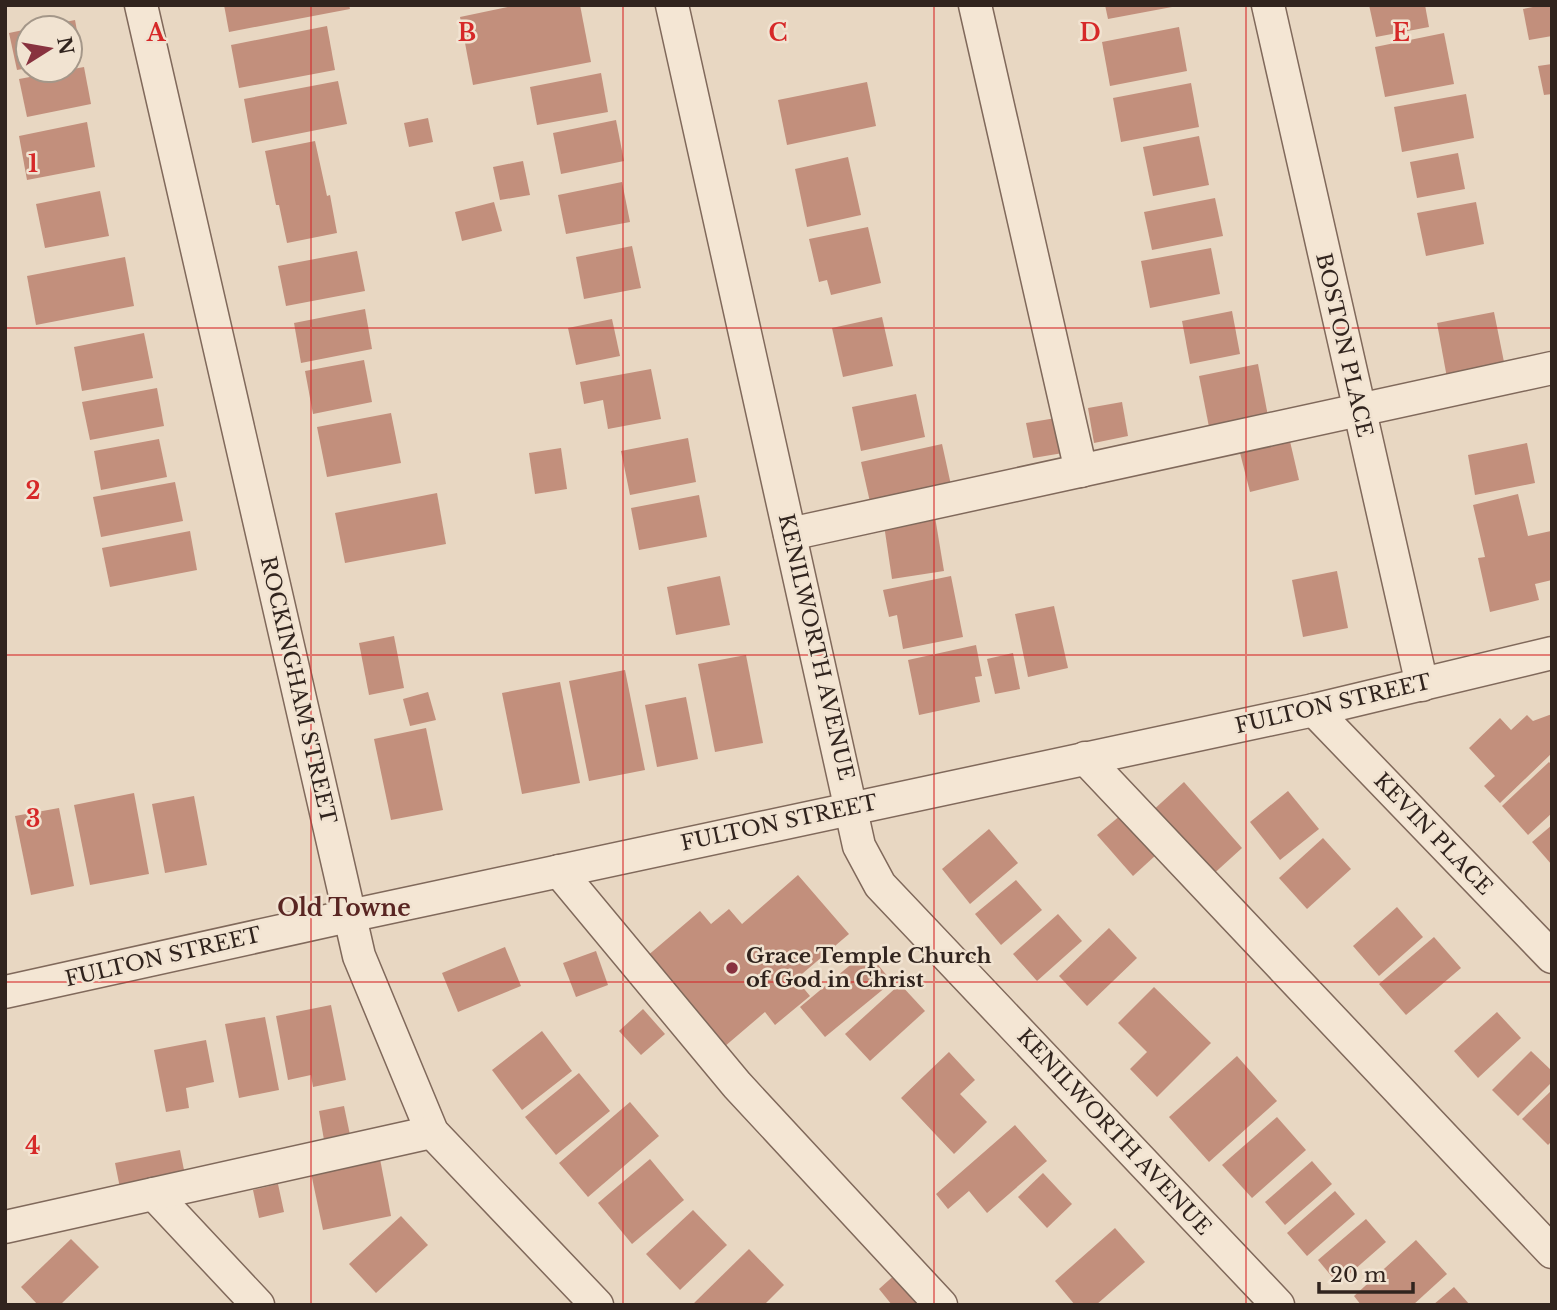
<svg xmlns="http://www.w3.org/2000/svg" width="1557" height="1310" viewBox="0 0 1557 1310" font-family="'Libre Baskerville',serif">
<rect width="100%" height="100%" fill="#e8d7c2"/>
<g fill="#c28f7c">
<path d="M224 5H349L350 9 229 32Z"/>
<path d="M517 5H580L591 62 473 85 460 17Z"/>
<path d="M1105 5H1172V7L1108 19Z"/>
<path d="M1369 5H1425L1429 27 1376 37Z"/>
<path d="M1543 5H1552V36L1529 40 1523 9Z"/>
<path d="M75 20 82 58 70 60V28L41 27Z"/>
<path d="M327 26 335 70 239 88 231 45Z"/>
<path d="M1179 27 1187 71 1110 86 1102 42Z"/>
<path d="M28 29V68L17 70 9 33Z"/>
<path d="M1444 33 1454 84 1385 97 1375 47Z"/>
<path d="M1552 64V94L1544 95 1538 66Z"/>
<path d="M84 67 91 104 27 117 19 79Z"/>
<path d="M601 73 608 112 537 125 530 87Z"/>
<path d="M338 81 347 124 252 143 244 99Z"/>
<path d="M867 82 876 126 787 145 778 100Z"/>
<path d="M1191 83 1199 127 1121 142 1113 98Z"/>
<path d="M1466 94 1474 138 1402 152 1394 107Z"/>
<path d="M428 118 433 142 409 147 404 123Z"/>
<path d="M616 120 624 161 561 174 553 133Z"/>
<path d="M87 122 95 167 27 180 19 136Z"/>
<path d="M1199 136 1209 185 1153 196 1143 147Z"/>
<path d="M315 141 327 196 330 195 337 233 287 243 279 205H276L265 151Z"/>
<path d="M1458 153 1465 189 1417 198 1410 162Z"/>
<path d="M848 157 861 215 807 227 795 169Z"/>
<path d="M523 161 530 195 500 200 493 167Z"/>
<path d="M622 182 630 222 566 234 558 195Z"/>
<path d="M100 191 109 236 45 248 36 204Z"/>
<path d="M1215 198 1223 236 1152 250 1144 212Z"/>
<path d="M494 202 502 231 462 241 455 212Z"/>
<path d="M1476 202 1484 244 1426 256 1417 213Z"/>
<path d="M868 227 881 283 831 295 827 280 819 282 809 239Z"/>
<path d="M632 246 641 288 584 299 576 257Z"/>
<path d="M1211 248 1220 294 1150 308 1141 261Z"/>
<path d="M357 251 365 291 286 306 278 266Z"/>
<path d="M125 257 134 306 36 325 27 276Z"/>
<path d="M365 309 372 349 301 363 294 323Z"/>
<path d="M1232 311 1240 354 1190 364 1182 321Z"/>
<path d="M1494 312 1505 367 1447 378 1437 323Z"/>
<path d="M882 317 893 366 843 377 832 328Z"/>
<path d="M612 319 620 356 576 365 568 328Z"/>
<path d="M144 333 153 378 82 391 74 347Z"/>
<path d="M364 360 372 402 313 414 305 371Z"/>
<path d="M1258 364 1268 416 1209 427 1199 376Z"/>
<path d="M651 369 661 419 608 429 603 400 584 404 580 382Z"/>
<path d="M157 388 164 426 90 440 82 402Z"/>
<path d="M916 394 925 437 861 451 852 407Z"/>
<path d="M1122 402 1128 436 1094 443 1088 408Z"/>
<path d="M391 413 401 463 327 477 317 427Z"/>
<path d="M1056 418 1063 453 1033 458 1026 423Z"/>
<path d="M1289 437 1299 480 1250 492 1239 449Z"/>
<path d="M688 438 696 482 630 495 621 451Z"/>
<path d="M159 439 167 477 101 490 94 451Z"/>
<path d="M1527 443 1535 483 1475 495 1468 455Z"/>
<path d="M942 444 951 485 870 502 861 462Z"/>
<path d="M561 448 567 489 535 494 529 453Z"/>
<path d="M175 482 183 521 101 537 93 497Z"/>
<path d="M437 493 446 544 345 563 335 513Z"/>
<path d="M1518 494 1528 536 1551 531 1552 580 1535 584 1539 600 1490 612 1478 558 1485 557 1473 505Z"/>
<path d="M699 495 707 537 639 550 631 508Z"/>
<path d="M935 517 944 571 892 579 884 525Z"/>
<path d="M190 531 197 570 110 587 102 548Z"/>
<path d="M1337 571 1348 628 1303 637 1292 580Z"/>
<path d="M720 576 730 625 676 635 667 587Z"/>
<path d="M951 576 963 637 903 649 897 615 889 617 883 590Z"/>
<path d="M1054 606 1068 668 1028 677 1015 614Z"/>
<path d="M394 636 404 688 369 695 359 643Z"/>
<path d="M976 645 982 676 975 677 980 702 919 715 908 660Z"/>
<path d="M1013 653 1020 689 995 694 987 659Z"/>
<path d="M746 655 763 743 715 752 698 664Z"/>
<path d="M625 670 645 770 589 781 569 681Z"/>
<path d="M560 682 580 783 522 794 502 693Z"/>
<path d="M428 692 436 720 410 726 403 699Z"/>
<path d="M686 697 698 759 657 767 645 705Z"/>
<path d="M1552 714V753L1500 803 1484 786 1495 776 1469 748 1500 718 1511 730 1527 715 1533 721Z"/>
<path d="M426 728 443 810 391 820 374 739Z"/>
<path d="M1549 762 1552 765V813L1528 835 1502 806Z"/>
<path d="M1184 782 1242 848 1209 878 1150 813Z"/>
<path d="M1288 791 1319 829 1280 860 1250 822Z"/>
<path d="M134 793 149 874 90 885 74 805Z"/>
<path d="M194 796 207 865 165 873 152 804Z"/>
<path d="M59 808 74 886 31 895 15 816Z"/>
<path d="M1121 815 1156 855 1133 876 1097 835Z"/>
<path d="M1552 825V865L1532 842Z"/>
<path d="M989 829 1018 863 970 904 942 869Z"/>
<path d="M1323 838 1351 869 1307 909 1279 878Z"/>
<path d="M798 875 849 934 796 979 810 996 775 1025 765 1012 724 1047 646 957 700 911 711 924 729 909 742 924Z"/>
<path d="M1016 880 1042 910 1001 945 975 914Z"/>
<path d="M1397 907 1423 937 1379 976 1353 946Z"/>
<path d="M1058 914 1082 941 1037 981 1013 954Z"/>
<path d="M1109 928 1137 958 1087 1006 1059 976Z"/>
<path d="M1434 937 1461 968 1406 1015 1379 984Z"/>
<path d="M505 947 521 986 458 1012 442 973Z"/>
<path d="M596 951 608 985 576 997 563 963Z"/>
<path d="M867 951 892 982 825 1037 800 1007Z"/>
<path d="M900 984 925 1011 870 1061 845 1034Z"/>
<path d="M1154 987 1211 1043 1157 1097 1130 1069 1147 1052 1118 1023Z"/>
<path d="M331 1005 346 1080 313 1087 311 1075 288 1080 276 1016Z"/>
<path d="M643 1009 665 1034 641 1055 619 1031Z"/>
<path d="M1497 1012 1521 1038 1478 1078 1454 1051Z"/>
<path d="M265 1017 279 1090 239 1098 225 1024Z"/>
<path d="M542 1031 572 1071 522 1110 492 1070Z"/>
<path d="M206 1040 214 1082 186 1088 189 1108 166 1112 154 1050Z"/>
<path d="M1531 1051 1552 1071V1082L1518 1116 1492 1090Z"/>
<path d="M949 1052 975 1080 960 1094 987 1122 954 1154 901 1098Z"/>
<path d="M1237 1056 1277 1101 1209 1162 1169 1117Z"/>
<path d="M579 1073 610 1111 556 1155 525 1117Z"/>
<path d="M1552 1090V1141L1548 1145 1522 1119Z"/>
<path d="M630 1102 659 1136 588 1197 559 1163Z"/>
<path d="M344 1106 350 1135 324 1140 319 1111Z"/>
<path d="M1277 1117 1306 1150 1252 1198 1222 1165Z"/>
<path d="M1015 1125 1047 1161 987 1213 969 1191 948 1209 936 1194Z"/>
<path d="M180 1150 186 1180 121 1193 115 1163Z"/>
<path d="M380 1159 391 1216 323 1230 311 1173Z"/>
<path d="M650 1159 684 1200 632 1244 598 1203Z"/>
<path d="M1312 1161 1332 1184 1285 1225 1265 1202Z"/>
<path d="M1043 1173 1072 1204 1047 1228 1018 1197Z"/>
<path d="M278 1184 284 1212 259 1218 253 1190Z"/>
<path d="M1335 1191 1355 1214 1307 1256 1287 1233Z"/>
<path d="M693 1210 727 1245 680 1290 646 1254Z"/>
<path d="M401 1216 428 1245 376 1293 349 1264Z"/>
<path d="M1366 1219 1386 1242 1338 1284 1318 1260Z"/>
<path d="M1115 1228 1145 1262 1096 1305H1075L1055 1281Z"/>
<path d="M71 1239 99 1267 60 1305H38L21 1287Z"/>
<path d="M1416 1240 1447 1274 1413 1305H1361L1354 1296Z"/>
<path d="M749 1249 784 1285 764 1305H692Z"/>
<path d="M898 1272 925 1305H892L879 1289Z"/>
<path d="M1454 1287 1470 1305H1433Z"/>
</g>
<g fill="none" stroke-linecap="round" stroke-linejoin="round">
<g stroke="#80695b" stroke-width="35">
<g id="minor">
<path d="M141 5 359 956 432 1132 597 1305"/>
<path d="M672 5 859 846 880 885 1278 1305"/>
<path d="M975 5 1081 471"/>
<path d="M1268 5 1422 685"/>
<path d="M790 534 1552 368"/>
<path d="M1314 710 1552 957"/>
<path d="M1085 758 1552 1252"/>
<path d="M559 871 737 1085 941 1305"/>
<path d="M5 992 349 916 1314 710 1552 653"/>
<path d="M154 1194 258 1305"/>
<path d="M5 1227 432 1132"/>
</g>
</g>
<use href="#minor" stroke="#f4e6d4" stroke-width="32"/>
</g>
<path fill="none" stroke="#d62828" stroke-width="2" stroke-opacity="0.55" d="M311 5V1305M623 5V1305M934 5V1305M1246 5V1305M5 328H1552M5 655H1552M5 982H1552"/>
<circle fill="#88323f" stroke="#f1e3d1" stroke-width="2.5" cx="732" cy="968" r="7"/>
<g text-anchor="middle" stroke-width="5" stroke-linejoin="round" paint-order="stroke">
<g font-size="21" fill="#31241e" stroke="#f1e3d1">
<text transform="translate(1344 345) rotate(77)" y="7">BOSTON PLACE</text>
<text transform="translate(816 647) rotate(77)" y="7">KENILWORTH AVENUE</text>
<text transform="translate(298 690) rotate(77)" y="7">ROCKINGHAM STREET</text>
<text transform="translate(1333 704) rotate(-13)" y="7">FULTON STREET</text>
<text transform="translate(779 823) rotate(-12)" y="7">FULTON STREET</text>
<text transform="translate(1433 834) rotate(46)" y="7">KEVIN PLACE</text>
<text transform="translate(163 957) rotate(-13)" y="7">FULTON STREET</text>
<text transform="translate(1114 1132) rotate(47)" y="7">KENILWORTH AVENUE</text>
</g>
<g font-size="21" font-weight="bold" fill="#31241e" stroke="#f1e3d1" text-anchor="start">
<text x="746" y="963">Grace Temple Church<tspan x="746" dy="24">of God in Christ</tspan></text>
</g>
<g font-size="23" font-weight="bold" fill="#592522" stroke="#f1e3d1">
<text x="344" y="916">Old Towne</text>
</g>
</g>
<g font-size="23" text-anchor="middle" font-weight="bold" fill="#d62828" stroke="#f1e3d1" stroke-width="5" stroke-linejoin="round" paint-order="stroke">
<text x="156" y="41">A</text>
<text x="467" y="41">B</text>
<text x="778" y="41">C</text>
<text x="1090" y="41">D</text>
<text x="1401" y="41">E</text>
<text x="33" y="172">1</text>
<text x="33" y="499">2</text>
<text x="33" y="827">3</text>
<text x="33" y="1154">4</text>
</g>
<rect width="1557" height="1310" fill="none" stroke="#31241e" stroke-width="14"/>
<g transform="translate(49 49) rotate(79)"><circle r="33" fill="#f1e3d1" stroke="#a49789" stroke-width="2"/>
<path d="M0-5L12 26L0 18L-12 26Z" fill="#88323f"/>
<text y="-10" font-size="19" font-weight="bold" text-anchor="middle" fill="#31241e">N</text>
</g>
<path d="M1319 1282v10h94v-10" fill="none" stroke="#31241e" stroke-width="3.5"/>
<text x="1330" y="1282" font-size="21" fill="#31241e" stroke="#f1e3d1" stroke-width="5" paint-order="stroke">20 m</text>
</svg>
